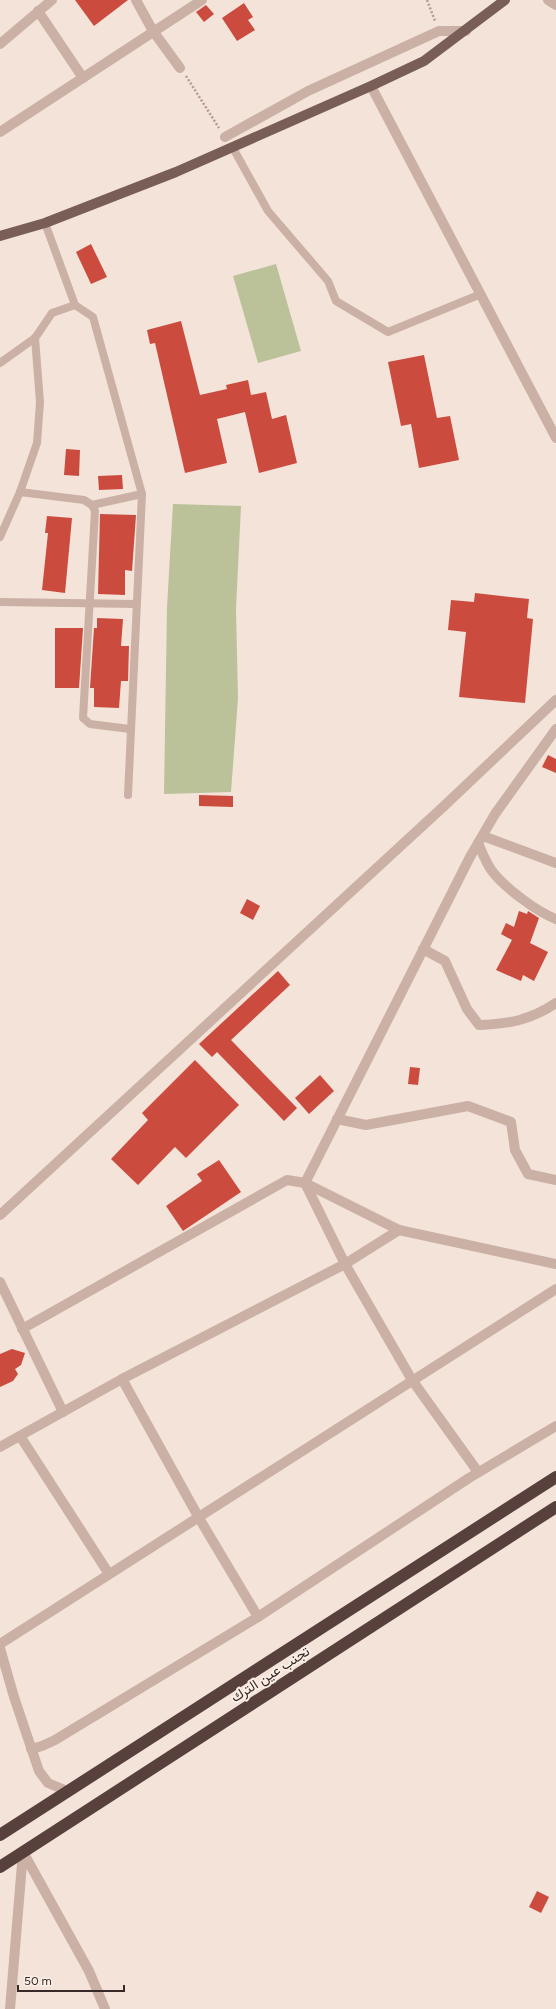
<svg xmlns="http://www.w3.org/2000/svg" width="556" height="2009" viewBox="0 0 556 2009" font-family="Figtree,Vazirmatn,sans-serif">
<rect width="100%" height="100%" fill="#f3e3d9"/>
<g fill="#bbc299">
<path d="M276 264 301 351 258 363 233 276Z"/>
<path d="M173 504 241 506 236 609 238 698 231 792 164 794 167 607Z"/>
</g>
<g fill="#cb4b3f">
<path d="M75 0H128L94 26Z"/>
<path d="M244 3 253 17 248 20 255 30 237 41 222 18Z"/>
<path d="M206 5 214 14 204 22 196 12Z"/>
<path d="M91 244 107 277 91 284 76 252Z"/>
<path d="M181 321 200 395 227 389 226 385 248 380 251 395 266 392 272 419 286 415 297 463 259 473 245 412 217 419 227 463 185 473 155 343 150 344 147 330Z"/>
<path d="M424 355 437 418 450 416 459 460 419 468 411 424 401 426 388 362Z"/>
<path d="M66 449 80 450 79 476 64 475Z"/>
<path d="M122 475 123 489 99 490 98 476Z"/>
<path d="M100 514 136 515 132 571 125 570V595L98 594Z"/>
<path d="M47 516 72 518 65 593 42 590 48 533H45Z"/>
<path d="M475 593 529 599 527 618 533 619 525 703 459 697 466 632 448 630 451 600 474 602Z"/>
<path d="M97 618 123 619 121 646H129L128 681H121L119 708 94 707V688H90L94 628H97Z"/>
<path d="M55 628H83L79 688H55Z"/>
<path d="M548 755 556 759V773L542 767Z"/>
<path d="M199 795 233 796V807L199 806Z"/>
<path d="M247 899 260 906 253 920 240 913Z"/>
<path d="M519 911 527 914 528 911 539 918 530 943 548 952 534 981 523 975 521 981 496 970 512 940 501 934 506 923 514 927Z"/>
<path d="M278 971 290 985 231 1040 297 1108 284 1121 217 1052 212 1057 199 1044Z"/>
<path d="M195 1060 239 1105 186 1158 175 1147 138 1185 111 1159 148 1120 142 1113Z"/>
<path d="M410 1067 420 1068 418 1085 408 1084Z"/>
<path d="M320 1075 334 1091 309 1114 295 1098Z"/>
<path d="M219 1160 241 1192 183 1231 166 1206 202 1181 197 1174Z"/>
<path d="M12 1349 25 1353 21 1365 15 1369 18 1374 13 1381 0 1387V1354Z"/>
<path d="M537 1891 549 1897 541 1913 529 1907Z"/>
</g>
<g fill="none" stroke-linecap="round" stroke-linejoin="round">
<g stroke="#b79a8f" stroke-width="2.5" stroke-dasharray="2 2" stroke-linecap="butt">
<path d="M427 0 435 21"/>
<path d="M186 76 219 128"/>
</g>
<g stroke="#cbb0a5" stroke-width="8">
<path d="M233 148 268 211 328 281 336 301 388 332 481 294"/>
<path d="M45 223 75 305 93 317 142 494 128 795"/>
<path d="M0 363 35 338 52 313 75 305"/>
<path d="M20 492 84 500 92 505 95 511 83 718 90 724 130 729"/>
<path d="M92 505 142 494"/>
<path d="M0 537 20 492 37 443 40 402 35 338"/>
<path d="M0 602 136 604"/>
</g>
<g stroke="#cbb0a5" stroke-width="10">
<path d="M136 0 153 31 180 68"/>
<path d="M548 0 556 5"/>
<path d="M38 11 83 78"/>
<path d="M0 44 52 0"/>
<path d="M371 86 556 438"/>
<path d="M0 132 202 0"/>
<path d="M225 137 308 91 439 31H466"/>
<path d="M483 836 556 863"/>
<path d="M478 843C482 852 486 863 492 871 504 887 537 912 556 919"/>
<path d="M423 949 445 961 467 1009 479 1025C509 1024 531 1020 556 1003"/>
<path d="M337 1119 366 1125 468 1106 511 1122 515 1150 528 1174 556 1180"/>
<path d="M305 1183 470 857 495 814 556 729"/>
<path d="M305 1183 345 1264 412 1380 478 1472"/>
<path d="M0 1215 443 807 556 700"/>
<path d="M0 1282 63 1412"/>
<path d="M22 1329 287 1180 305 1183 399 1230 556 1264"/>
<path d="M122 1379 199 1518 258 1617"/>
<path d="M20 1436 109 1574"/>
<path d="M0 1447 122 1379 345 1264 399 1230"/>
<path d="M0 1644 556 1289"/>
<path d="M0 1648 14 1697 39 1771 48 1783 67 1791"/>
<path d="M31 1749 42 1746 55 1740 258 1617 469 1478 556 1426"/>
<path d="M23 1852 89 1971 105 2009"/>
<path d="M10 2009 23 1852"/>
</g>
<path stroke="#795d57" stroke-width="10" d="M0 236 45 223 176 172 371 86 424 61 505 0"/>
<g stroke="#58413d" stroke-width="12">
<path d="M0 1835 556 1477"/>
<path d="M0 1867 556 1507"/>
</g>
</g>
<g text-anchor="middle" stroke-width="4" stroke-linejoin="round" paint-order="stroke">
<g font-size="14" fill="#362927" stroke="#faeee6">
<text transform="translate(270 1674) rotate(-33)" y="5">تجنب عين الترك</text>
</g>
</g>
<path d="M18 1985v6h106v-6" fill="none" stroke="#362927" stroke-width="2"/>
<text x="24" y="1985" font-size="12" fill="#362927" stroke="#faeee6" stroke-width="3" paint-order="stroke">50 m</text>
</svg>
